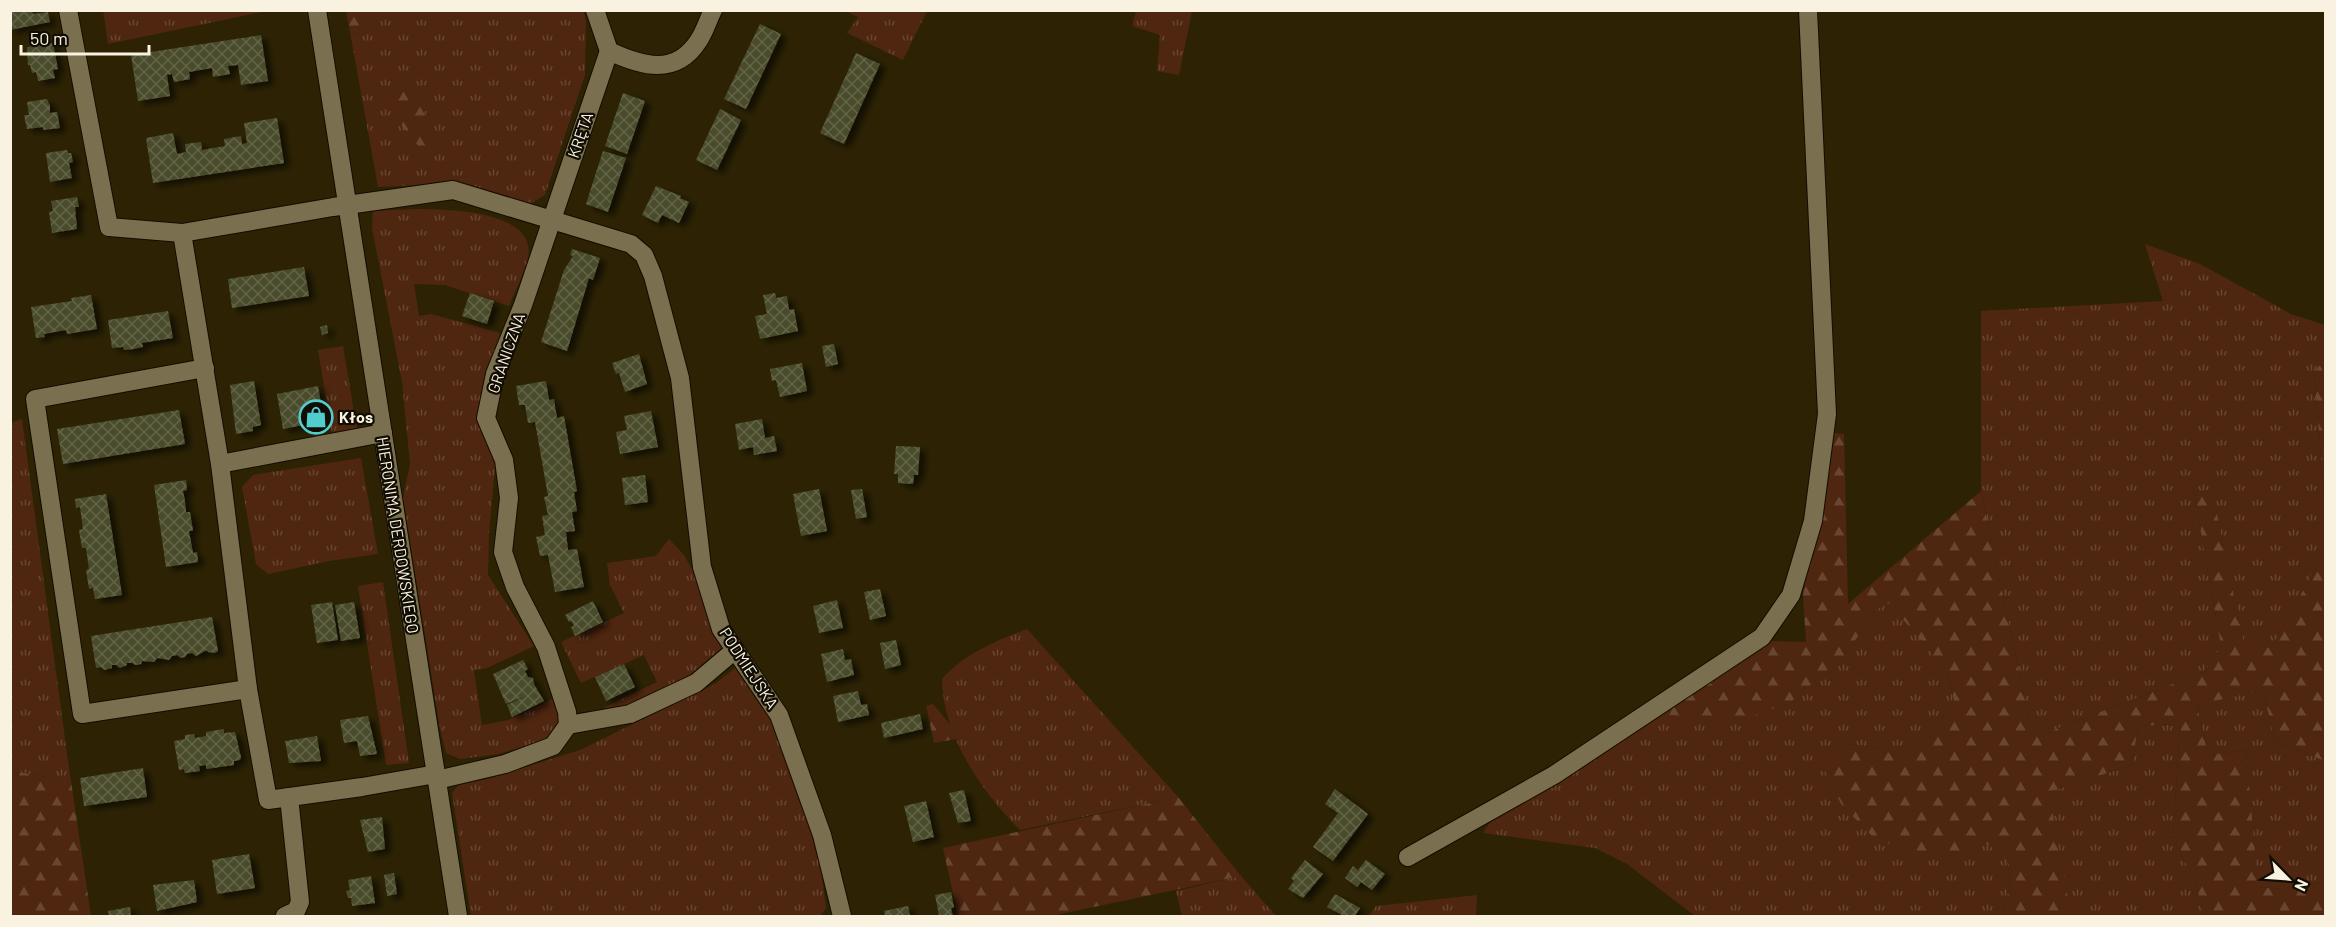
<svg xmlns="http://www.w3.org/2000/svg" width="2336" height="927" viewBox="0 0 2336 927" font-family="Barlow,sans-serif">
<defs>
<pattern id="grass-tufts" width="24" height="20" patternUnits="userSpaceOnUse" patternTransform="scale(1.5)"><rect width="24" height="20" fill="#4f260f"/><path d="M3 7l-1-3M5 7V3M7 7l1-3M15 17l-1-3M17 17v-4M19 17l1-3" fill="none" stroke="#694632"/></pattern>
<pattern id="forest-firs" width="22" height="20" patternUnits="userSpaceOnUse" patternTransform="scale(1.5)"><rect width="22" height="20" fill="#4f260f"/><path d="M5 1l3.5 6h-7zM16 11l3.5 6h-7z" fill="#694632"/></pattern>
<pattern id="building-cross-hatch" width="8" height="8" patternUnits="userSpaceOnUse" patternTransform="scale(1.5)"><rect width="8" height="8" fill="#484b2b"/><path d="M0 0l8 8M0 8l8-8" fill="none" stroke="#636549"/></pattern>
<filter id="shadow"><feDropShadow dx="6" dy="4" stdDeviation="3" flood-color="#0009"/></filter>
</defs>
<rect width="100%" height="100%" fill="#2d2304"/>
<g fill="url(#grass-tufts)">
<path d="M103 10H267V11L108 44Z"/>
<path d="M379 11H584L586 22 585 75 545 195 531 203 455 183 378 187 350 32 364 34Z"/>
<path d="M845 11H927L903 60 847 33 858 17Z"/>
<path d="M1155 11H1192L1179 75 1157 71 1160 35 1132 26 1136 11Z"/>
<path d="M415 209C445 209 538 210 528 258 524 274 515 291 509 306L445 285 414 284 419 316 431 314 500 333 481 409 495 467 489 534 488 575 534 646 487 668 474 670 482 725 509 720 559 696 564 722 556 737 498 754 460 759 446 753 440 728 403 498 410 464 402 382 372 228 373 211Z"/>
<path d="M2145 244 2200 264 2291 314 2325 325V359L2314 372 2325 507V551L2271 648 2244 645 2212 490 2194 492 2221 647 2204 672 2046 733 2030 724 1981 491V311L2163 301Z"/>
<path d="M343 346 357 430 332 435 318 350Z"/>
<path d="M22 419 67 754 71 781 11 771 10 423Z"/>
<path d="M361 458 378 554 329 561 268 574 256 564 242 487 253 475Z"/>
<path d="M669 539 684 555 699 582 725 642 723 655 698 676 622 708H603L657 682 644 655 581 683 561 642 624 613 610 585 607 563 656 556Z"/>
<path d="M383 582 409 763 386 765 358 586Z"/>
<path d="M1889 602 1947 671 1954 700 1930 737 1897 756 1878 748 1850 744 1825 769 1841 804 1969 847 1988 844 2007 860 2010 886 2002 916H1695L1627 864 1595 848 1483 833 1507 796 1656 713 1674 714 1845 655 1877 609Z"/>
<path d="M1027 629 1178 797 1020 830C981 791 943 736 942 679 965 653 996 641 1027 629Z"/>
<path d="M735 668 746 672 775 723 794 769 821 870 826 908 820 916H471L452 793 459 784 484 780 580 750 715 684Z"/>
<path d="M2263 690 2275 742 2325 761V892L2257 887 2246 750 2208 755 2197 704Z"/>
<path d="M2180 724 2173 840 2194 878 2205 916H2069L2049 792 2132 765 2138 726Z"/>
<path d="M1241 876 1276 916H1182L1176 891Z"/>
<path d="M1477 895 1476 916H1369L1376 906Z"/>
</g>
<g fill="url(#forest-firs)">
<path d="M346 11V10L379 11 364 34 350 32Z"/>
<path d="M400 89C421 105 430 114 431 141L421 148C404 131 396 121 391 97Z"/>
<path d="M2325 359V507L2314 372Z"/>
<path d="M1831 433 1844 434 1848 604 1981 491 2030 724 2046 733 2204 672 2221 647 2194 492 2212 490 2244 644 2271 648 2325 551V761L2275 742 2263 690 2197 705 2208 755 2246 750 2258 887 2325 892V916H2205L2194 878 2173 840 2180 724 2138 726 2132 765 2049 792 2071 916H2002L2010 886 2007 860 1988 844 1926 860 1872 836 1841 804 1824 769 1850 744 1878 748 1897 756 1930 737 1954 700 1947 671 1889 603 1877 609 1845 655 1791 702 1734 723 1656 713 1765 641 1806 642 1803 595Z"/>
<path d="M933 704 953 728 956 739 934 743 926 706Z"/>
<path d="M11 771 71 781 91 916H11Z"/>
<path d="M1178 797 1241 876 1051 916H958L943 848Z"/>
</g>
<g fill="url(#building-cross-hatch)" filter="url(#shadow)">
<path d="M10 10H32L33 14 48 12 50 22 10 30Z"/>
<path d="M760 24 781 34 746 109 724 99Z"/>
<path d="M261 35 268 81 241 85 238 65 228 66 230 74 213 77 212 68 189 72 190 79 174 82 172 74 167 75 170 96 138 101 131 55Z"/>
<path d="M53 43 58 69 53 70 55 78 38 81 36 72 32 73 30 65H28L27 47Z"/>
<path d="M856 53 880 64 844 144 820 133Z"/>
<path d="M623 93 645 101 627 154 605 146Z"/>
<path d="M47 99 50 106V113L57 112 60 128 43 130V127L27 129 24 115H29L27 102Z"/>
<path d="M720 109 741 120 717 170 696 160Z"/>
<path d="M277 118 284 163 153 183 146 138 173 133 177 154 186 152 185 144 201 142 202 150 225 146 224 139 241 136 242 144 247 143 244 123Z"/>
<path d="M67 150 68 153H71L73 162 69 163 72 178 50 182 46 153Z"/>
<path d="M603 151 626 158 608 212 586 204Z"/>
<path d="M656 186 681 196 680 198 689 202 679 223 662 215 658 223 642 215Z"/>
<path d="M77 197 79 207H75L77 229 52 233 49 212 53 211 51 201Z"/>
<path d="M572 249 600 258 593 280 589 278 567 351 541 342 564 270 573 256 570 255Z"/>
<path d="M304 267 309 296 232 308 228 279Z"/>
<path d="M470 293 494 301 487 324 462 316Z"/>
<path d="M775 293 776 298 787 296 789 310 794 309 798 331 760 339 755 316 767 314 763 295Z"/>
<path d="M91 295 97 329 67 334 66 330 44 334 45 337 36 338 31 307 72 301 71 298Z"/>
<path d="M168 311 173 338 142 343 143 347 134 349 124 350 123 347 112 348 108 320Z"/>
<path d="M327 325 328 333 322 335 320 327Z"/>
<path d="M834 344 838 364 826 367 822 346Z"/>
<path d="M639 354 647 384 625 392 619 373 616 374 612 363Z"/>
<path d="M802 363 807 391 780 397 776 380 772 381 770 369Z"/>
<path d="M254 381 261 425 253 427V431L236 434 230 385Z"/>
<path d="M546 381 549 400 554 399 557 418 564 416 577 491 574 492 577 511 572 512 575 531 566 532 568 550 577 549 584 587 555 592 548 555 540 556 536 537 545 535 542 516 548 515 544 497 548 496 535 422 528 423 525 405H519L516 386Z"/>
<path d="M318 386 324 421 283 429 277 394Z"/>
<path d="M179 410 185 444 63 464 57 429Z"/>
<path d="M651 411 658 447 620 454 616 432 627 430 624 416Z"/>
<path d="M762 419 765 438 774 436 777 451 754 455 753 447 739 450 735 424Z"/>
<path d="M896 446 920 447 918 475H914L913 484 898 483V474H894Z"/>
<path d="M645 475 648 502 625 505 622 478Z"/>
<path d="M186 480 187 490 183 491 185 501 186 512H190L193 531H189L193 553 197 552 198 562 166 567 154 485Z"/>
<path d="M819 489 827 531 801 536 793 494Z"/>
<path d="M862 489 867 517 856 519 851 490Z"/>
<path d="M106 494 122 595 95 599 93 588 89 589 86 570 89 569 86 548H82L79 530 83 529 80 507 76 508 75 499Z"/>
<path d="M880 589 886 616 870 620 864 592Z"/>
<path d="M837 600 843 628 819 633 813 606Z"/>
<path d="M593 601 603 622 575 636 571 627 574 626 571 621 569 622 565 615Z"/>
<path d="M332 602 338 640 317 643 311 605Z"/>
<path d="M354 602 360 638 341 641 335 605Z"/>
<path d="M212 617 218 651 215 653 208 652 207 650 196 656 192 653 187 654 185 657 181 658 177 655 172 656 169 660 157 658 154 662 142 661 141 664 135 665 132 663H127V665L120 668 116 665H112V668L104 670 101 667 96 668 91 636Z"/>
<path d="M896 640 901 665 885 669 880 643Z"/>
<path d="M843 649 845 660 851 659 854 675 827 682 821 654Z"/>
<path d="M523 660 528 669 525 671 528 677 533 678 534 684 544 701 512 717 507 705 526 696 506 704 493 674Z"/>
<path d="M624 664 635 687 606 701 595 677Z"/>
<path d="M858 691 861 705 867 704 869 715 838 722 833 696Z"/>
<path d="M920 714 923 729 884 738 881 723Z"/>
<path d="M368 716 377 754 360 756 357 741 344 743 340 720Z"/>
<path d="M224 729V733L235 732 241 757 240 760 234 761V765L206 769V765L199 766 200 771 185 773 184 769 179 770 174 741 185 739V735L194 734 195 738 206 736V732Z"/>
<path d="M317 736 321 761 289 763 285 741Z"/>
<path d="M143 768 147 797 84 806 80 778Z"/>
<path d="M1335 789 1368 814 1333 861 1313 847 1338 813 1325 804Z"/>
<path d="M964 790 971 821 958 823 949 793Z"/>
<path d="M926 801 934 837 913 842 904 806Z"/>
<path d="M382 817 385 849 368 852 360 820Z"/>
<path d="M249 854 255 888 217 894 212 860Z"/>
<path d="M1305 860 1323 874 1303 898 1288 889 1294 881 1291 878Z"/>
<path d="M1366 860 1385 874 1372 890 1361 882 1357 887 1345 878 1353 866 1358 870Z"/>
<path d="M394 873 397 894 387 896 384 875Z"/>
<path d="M371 876 375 903 352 906 351 898H348L346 891 350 890 348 880Z"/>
<path d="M194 880 197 902 157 911 153 885Z"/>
<path d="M951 892 954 907 951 908 953 916H939L935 895Z"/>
<path d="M1335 894 1360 908 1355 916H1344L1327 907Z"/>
<path d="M908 906 910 916H885L884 911Z"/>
<path d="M130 907 131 916H109L108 911Z"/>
</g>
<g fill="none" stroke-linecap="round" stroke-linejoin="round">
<g stroke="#140c00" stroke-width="20">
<g id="minor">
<path d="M68 10 109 227 182 233 333 207 453 190 631 244 644 255 653 276 680 378 702 567 721 629 779 715 822 835 842 916"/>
<path d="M317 10 458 916"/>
<path d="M595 10 609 51C641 66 676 77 699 40 705 31 708 20 713 10"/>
<path d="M182 233 220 464 248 689 268 800 362 787 436 774"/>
<path d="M205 368 35 399 82 714 248 689"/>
<path d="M220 464 383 433"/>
<path d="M568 725 630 714 696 683 735 650"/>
<path d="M437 780 505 764 553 746 568 725 567 712 546 647 515 587 503 552 509 498 504 460 486 418 495 374 523 305 609 51"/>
<path d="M1408 857 1554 775 1762 637 1791 595 1813 521 1827 414 1808 10"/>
<path d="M285 916 296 911 300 902 289 797"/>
</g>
</g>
<use href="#minor" stroke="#7a6f4f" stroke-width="18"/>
</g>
<defs>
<g id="shop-ring" transform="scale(1.725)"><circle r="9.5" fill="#110d03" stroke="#52cdce" stroke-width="1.5"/><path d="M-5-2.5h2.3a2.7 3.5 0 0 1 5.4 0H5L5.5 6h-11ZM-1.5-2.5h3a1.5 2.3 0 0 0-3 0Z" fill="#52cdce"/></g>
</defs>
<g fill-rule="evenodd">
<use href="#shop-ring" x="316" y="417"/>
</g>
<g text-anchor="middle" stroke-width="4.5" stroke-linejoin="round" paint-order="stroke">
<g font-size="16" fill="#f9f2e1" stroke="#110d03">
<text transform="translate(580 135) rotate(-71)" y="6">KRĘTA</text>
<text transform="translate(506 353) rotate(-71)" y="6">GRANICZNA</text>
<text transform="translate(398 535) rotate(81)" y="6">HIERONIMA DERDOWSKIEGO</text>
<text transform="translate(749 668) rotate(57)" y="6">PODMIEJSKA</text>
</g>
<g font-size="16" font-weight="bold" fill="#f9f2e1" stroke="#110d03" text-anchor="start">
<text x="339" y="423">Kłos</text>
</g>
</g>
<rect width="2336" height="927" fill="none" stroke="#f9f2e1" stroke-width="24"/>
<g transform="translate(2288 879) rotate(115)" stroke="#110d03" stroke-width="4.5" paint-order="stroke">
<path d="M0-4.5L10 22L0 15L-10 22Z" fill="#f9f2e1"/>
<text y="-9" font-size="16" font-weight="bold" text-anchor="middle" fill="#f9f2e1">N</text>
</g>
<path d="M21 45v9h128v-9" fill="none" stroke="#f9f2e1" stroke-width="3"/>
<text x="30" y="45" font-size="18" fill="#f9f2e1" stroke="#110d03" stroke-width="4.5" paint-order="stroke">50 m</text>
</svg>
